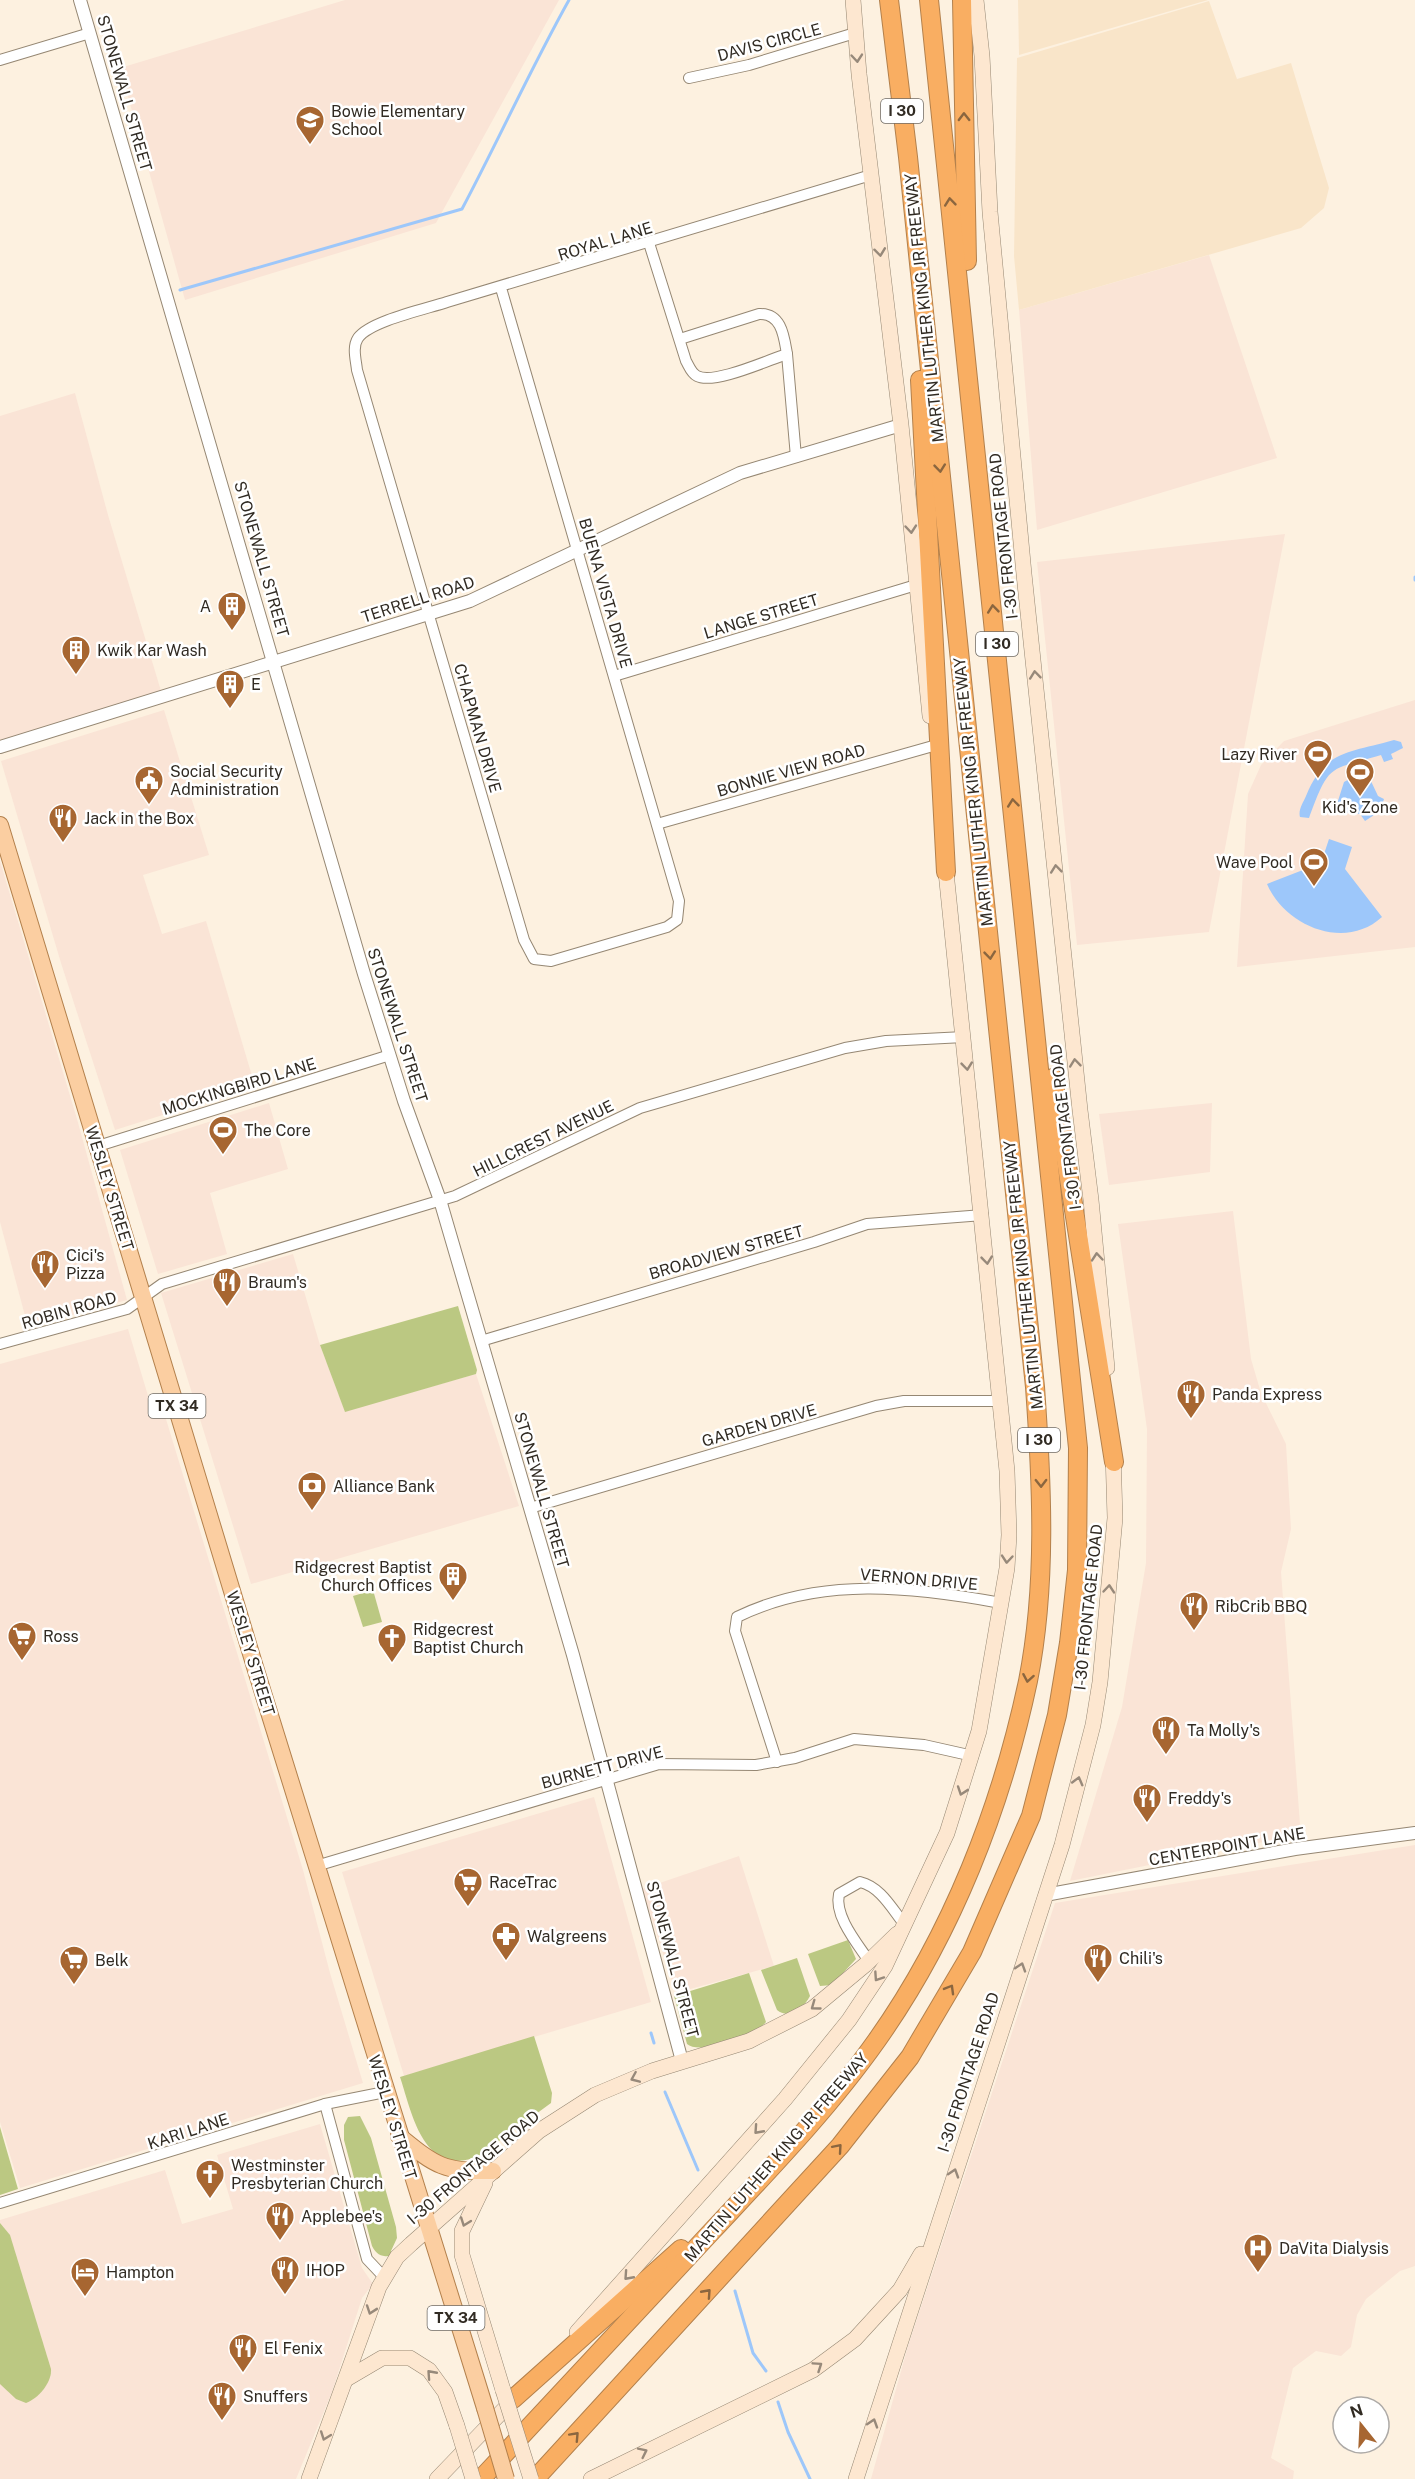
<svg xmlns="http://www.w3.org/2000/svg" width="1415" height="2479" viewBox="0 0 1415 2479" font-family="'Public Sans',sans-serif">
<rect width="100%" height="100%" fill="#fdf1e0"/>
<g fill="#fae4d6">
<path d="M345 0H559L436 223 185 300 120 68Z"/>
<path d="M1209 255 1277 458 1037 530 1019 310Z"/>
<path d="M75 393 108 515 161 691 0 741V416Z"/>
<path d="M1285 534 1209 932 1077 945 1037 562Z"/>
<path d="M1415 700V947L1237 967 1248 794 1261 765 1284 741Z"/>
<path d="M164 710 209 855 143 875 162 934 206 921 255 1086 115 1130 61 963 1 761Z"/>
<path d="M0 861 77 1119 127 1300 28 1327 0 1222Z"/>
<path d="M269 1103 288 1169 210 1193 227 1254 158 1274 120 1150Z"/>
<path d="M1212 1103 1210 1172 1109 1185 1099 1114Z"/>
<path d="M1233 1211 1251 1359 1261 1393 1286 1444 1291 1529 1281 1572 1300 1824 1293 1836 1070 1881 1122 1707 1146 1563 1147 1429 1118 1224Z"/>
<path d="M293 1254 320 1345 345 1411 476 1374 519 1506 251 1584 161 1293Z"/>
<path d="M128 1329 149 1399 159 1396 303 1870 330 1973 363 2083 20 2188 0 2122V1364Z"/>
<path d="M594 1797 651 2002 404 2076 342 1872Z"/>
<path d="M1415 1845V2266L1400 2271 1366 2299 1357 2315 1351 2347 1341 2356 1316 2351 1293 2368 1271 2458 1294 2471 1293 2479H871L908 2346 1055 1903Z"/>
<path d="M739 1856 774 1966 676 1993 642 1889Z"/>
<path d="M320 2124 362 2268 373 2284 362 2298 332 2392 296 2479H0V2220L165 2170 182 2224 233 2209 217 2155Z"/>
</g>
<g fill="#f9e5c9">
<path d="M1018 0H1208L1019 55Z"/>
<path d="M1209 1 1237 79 1291 63 1329 188 1324 208 1301 228 1019 310 1014 256 1017 58Z"/>
</g>
<g fill="#bbc882">
<path d="M458 1306 477 1370 476 1374 345 1412 320 1345Z"/>
<path d="M373 1590 382 1622 363 1627 353 1596Z"/>
<path d="M848 1940 856 1959 832 1985 820 1986 808 1954Z"/>
<path d="M797 1958 810 1996C804 2008 789 2020 777 2010L761 1970Z"/>
<path d="M749 1973 766 2022C756 2035 700 2056 687 2044L674 1996Z"/>
<path d="M534 2036 552 2093 551 2103 477 2157C423 2177 412 2113 400 2077Z"/>
<path d="M360 2116 371 2138 396 2227 397 2238 391 2251 393 2256C383 2257 377 2256 372 2246L344 2140V2125L348 2117Z"/>
<path d="M0 2127 18 2189 0 2195Z"/>
<path d="M0 2223 10 2235 51 2369C52 2382 39 2398 26 2403L16 2399 0 2384Z"/>
</g>
<g fill="#9dc7fa">
<path d="M1394 740 1401 742 1403 748 1391 754 1393 759 1384 762 1381 755C1329 771 1330 762 1310 815L1309 818 1300 817C1298 810 1303 803 1306 796 1325 749 1350 753 1394 740Z"/>
<path d="M1355 776 1370 779 1378 796 1384 799 1380 811 1365 821 1360 814 1341 812 1337 804 1344 782Z"/>
<path d="M1329 839 1352 847 1345 869 1382 917C1345 951 1285 926 1267 884L1321 863Z"/>
</g>
<g fill="none" stroke-linecap="round" stroke-linejoin="round">
<g stroke="#9dc7fa" stroke-width="3">
<path d="M180 290 462 209C499 139 531 68 569 0"/>
<path d="M1415 577V580"/>
<path d="M651 2033 654 2043"/>
<path d="M665 2092 698 2170"/>
<path d="M735 2291 753 2353 766 2371"/>
<path d="M778 2402 788 2432 810 2479"/>
</g>
<g stroke="#958773" stroke-width="12">
<g id="minor">
<path d="M0 60 90 33"/>
<path d="M689 78 749 65 855 33"/>
<path d="M649 243 686 361C689 366 691 373 697 376 714 385 768 360 787 354"/>
<path d="M501 288 679 901 677 920 667 927 551 961 534 959 524 940 357 370C356 360 352 347 358 338 370 321 426 309 447 302L871 175"/>
<path d="M680 339 759 314C782 313 784 337 787 354L796 457"/>
<path d="M614 676 916 585"/>
<path d="M657 824 933 746"/>
<path d="M98 1146 390 1055"/>
<path d="M481 1341 814 1242 867 1224 983 1215"/>
<path d="M0 1344 127 1309 162 1284 455 1196 640 1108 845 1048 886 1041 964 1037"/>
<path d="M530 1508 876 1406 904 1401H1001"/>
<path d="M777 1762 735 1631 737 1617C821 1576 912 1587 1001 1603"/>
<path d="M316 1866 659 1764 756 1765 795 1758 854 1739 924 1745 973 1756"/>
<path d="M869 1961C857 1943 834 1916 839 1894L860 1882C881 1887 892 1909 905 1925"/>
<path d="M325 2104 367 2259 384 2277"/>
<path d="M0 2203 325 2104 385 2092"/>
</g>
</g>
<g stroke="#958773" stroke-width="14">
<g id="tertiary">
<path d="M80 0 364 974 404 1101 440 1200 573 1655 682 2061"/>
<path d="M0 747 470 601 740 473 901 425"/>
<path d="M1045 1895 1295 1849 1415 1833"/>
</g>
</g>
<g stroke="#958773" stroke-width="16">
<g id="secondary">
<path d="M853 0 859 74 901 425 930 716"/>
<path d="M976 0 982 56 990 212 1024 574 1080 1110 1091 1200 1107 1368"/>
<path d="M485 2183 462 2231V2255L503 2390"/>
<path d="M577 2332 785 2099 849 2020 885 1966 947 1833 979 1731 1007 1568 1009 1535 1007 1471 945 862"/>
<path d="M348 2378 382 2358H410L429 2370 445 2392 457 2426"/>
<path d="M309 2479 379 2287 397 2257 411 2244 539 2131 595 2095 652 2071 749 2041 812 2009 865 1965 897 1934"/>
<path d="M437 2479 515 2398"/>
<path d="M591 2479 813 2370 855 2339 900 2290 921 2254"/>
<path d="M856 2479 1062 1845 1093 1725 1100 1682 1115 1518 1113 1452"/>
</g>
</g>
<g stroke="#b3804c" stroke-width="18">
<g id="primary">
<path d="M0 825 255 1667 485 2408"/>
<path d="M399 2136C436 2166 443 2172 493 2171"/>
</g>
</g>
<g stroke="#b3804c" stroke-width="20">
<g id="motorway">
<path d="M962 0 967 261"/>
<path d="M920 380 946 872"/>
<path d="M1053 1078 1114 1462"/>
<path d="M513 2399 681 2249"/>
<path d="M481 2479C559 2396 636 2313 713 2230 770 2169 829 2108 877 2040 952 1934 1001 1808 1028 1681 1047 1585 1042 1484 1035 1387L908 157 889 0"/>
<path d="M535 2479 840 2146 910 2057 972 1952 1031 1816 1057 1715 1069 1643 1077 1570 1078 1448 929 0"/>
</g>
</g>
<use href="#minor" stroke="#fff" stroke-width="10"/>
<use href="#tertiary" stroke="#fff" stroke-width="12"/>
<use href="#secondary" stroke="#fde7d0" stroke-width="15"/>
<use href="#primary" stroke="#fbcea1" stroke-width="16"/>
<use href="#motorway" stroke="#f9ae62" stroke-width="18"/>
<g stroke="#958773" stroke-width="16" stroke-linecap="butt">
<g id="secondary-bridge">
<path d="M503 2390 531 2479"/>
<path d="M457 2426 473 2479"/>
</g>
</g>
<g stroke="#b3804c" stroke-width="18" stroke-linecap="butt">
<path id="primary-bridge" d="M485 2408 506 2479"/>
</g>
<use href="#secondary-bridge" stroke="#fde7d0" stroke-width="15"/>
<use href="#primary-bridge" stroke="#fbcea1" stroke-width="16"/>
</g>
<defs><path id="oneway-chevron" d="M-2-3.5L2.5 0L-2 3.5" fill="none" stroke-width="1.6" stroke-linecap="round" stroke-linejoin="round" transform="scale(1.5)"/></defs>
<g stroke="#97897a">
<use href="#oneway-chevron" transform="translate(857 58) rotate(85)"/>
<use href="#oneway-chevron" transform="translate(880 252) rotate(83)"/>
<use href="#oneway-chevron" transform="translate(911 529) rotate(85)"/>
<use href="#oneway-chevron" transform="translate(1035 675) rotate(-96)"/>
<use href="#oneway-chevron" transform="translate(1056 869) rotate(-96)"/>
<use href="#oneway-chevron" transform="translate(1075 1063) rotate(-96)"/>
<use href="#oneway-chevron" transform="translate(967 1066) rotate(84)"/>
<use href="#oneway-chevron" transform="translate(1097 1257) rotate(-95)"/>
<use href="#oneway-chevron" transform="translate(987 1260) rotate(84)"/>
<use href="#oneway-chevron" transform="translate(1007 1559) rotate(95)"/>
<use href="#oneway-chevron" transform="translate(1109 1589) rotate(-85)"/>
<use href="#oneway-chevron" transform="translate(1078 1781) rotate(-75)"/>
<use href="#oneway-chevron" transform="translate(962 1791) rotate(109)"/>
<use href="#oneway-chevron" transform="translate(1021 1967) rotate(-72)"/>
<use href="#oneway-chevron" transform="translate(878 1977) rotate(124)"/>
<use href="#oneway-chevron" transform="translate(815 2006) rotate(144)"/>
<use href="#oneway-chevron" transform="translate(635 2078) rotate(157)"/>
<use href="#oneway-chevron" transform="translate(758 2130) rotate(132)"/>
<use href="#oneway-chevron" transform="translate(954 2173) rotate(-72)"/>
<use href="#oneway-chevron" transform="translate(465 2222) rotate(110)"/>
<use href="#oneway-chevron" transform="translate(628 2276) rotate(132)"/>
<use href="#oneway-chevron" transform="translate(371 2310) rotate(109)"/>
<use href="#oneway-chevron" transform="translate(818 2366) rotate(-34)"/>
<use href="#oneway-chevron" transform="translate(431 2374) rotate(-132)"/>
<use href="#oneway-chevron" transform="translate(873 2423) rotate(-72)"/>
<use href="#oneway-chevron" transform="translate(325 2436) rotate(110)"/>
<use href="#oneway-chevron" transform="translate(643 2452) rotate(-26)"/>
</g>
<g stroke="#8b663f">
<use href="#oneway-chevron" transform="translate(964 117) rotate(-91)"/>
<use href="#oneway-chevron" transform="translate(950 202) rotate(-96)"/>
<use href="#oneway-chevron" transform="translate(940 468) rotate(84)"/>
<use href="#oneway-chevron" transform="translate(993 609) rotate(-96)"/>
<use href="#oneway-chevron" transform="translate(1013 803) rotate(-96)"/>
<use href="#oneway-chevron" transform="translate(990 955) rotate(84)"/>
<use href="#oneway-chevron" transform="translate(1041 1483) rotate(89)"/>
<use href="#oneway-chevron" transform="translate(1028 1678) rotate(100)"/>
<use href="#oneway-chevron" transform="translate(950 1989) rotate(-60)"/>
<use href="#oneway-chevron" transform="translate(838 2148) rotate(-49)"/>
<use href="#oneway-chevron" transform="translate(707 2293) rotate(-48)"/>
<use href="#oneway-chevron" transform="translate(575 2436) rotate(-47)"/>
</g>
<defs>
<g id="school-pin" transform="scale(1.5)"><path d="M0 17L-7.5 6A9.5 9.5 0 1 1 7.5 6Z" fill="#a76631" stroke="#fff"/><path d="M0-5L7-2L0 1L-7-2ZM-4 1L0 2.5L4 1V4Q0 6-4 4Z" fill="#fff"/></g>
<g id="building-pin" transform="scale(1.5)"><path d="M0 17L-7.5 6A9.5 9.5 0 1 1 7.5 6Z" fill="#a76631" stroke="#fff"/><path d="M-4-6H4V6H1V3H-1V6H-4ZM-2.5-4.3h1.7v1.8h-1.7ZM.8-4.3h1.7v1.8H.8ZM-2.5-1h1.7V.8h-1.7ZM.8-1h1.7V.8H.8Z" fill="#fff"/></g>
<g id="stadium-pin" transform="scale(1.5)"><path d="M0 17L-7.5 6A9.5 9.5 0 1 1 7.5 6Z" fill="#a76631" stroke="#fff"/><path d="M0-5a6.5 5 0 1 0 0 10a6.5 5 0 1 0 0-10ZM-3.5-1.8h7v3.6h-7Z" fill="#fff"/></g>
<g id="civic-pin" transform="scale(1.5)"><path d="M0 17L-7.5 6A9.5 9.5 0 1 1 7.5 6Z" fill="#a76631" stroke="#fff"/><path d="M-.6-6.5H3V-4.5H.6V-3L4-1V1h2V6H-6V1h2V-1L-.6-3ZM-1.2 2.5V6h2.4V2.5Z" fill="#fff"/></g>
<g id="restaurant-pin" transform="scale(1.5)"><path d="M0 17L-7.5 6A9.5 9.5 0 1 1 7.5 6Z" fill="#a76631" stroke="#fff"/><path d="M-5-6h1v4h1v-4h1v4h1v-4h1v5L-1.5 .5V6h-2V.5L-5-1ZM5-6V6H3V1.5H1.5Q1.5-4 5-6Z" fill="#fff"/></g>
<g id="bank-pin" transform="scale(1.5)"><path d="M0 17L-7.5 6A9.5 9.5 0 1 1 7.5 6Z" fill="#a76631" stroke="#fff"/><path d="M-6-4H6V4H-6ZM0-2.3a2.3 2.3 0 1 0 0 4.6a2.3 2.3 0 1 0 0-4.6Z" fill="#fff"/></g>
<g id="supermarket-pin" transform="scale(1.5)"><path d="M0 17L-7.5 6A9.5 9.5 0 1 1 7.5 6Z" fill="#a76631" stroke="#fff"/><path d="M-6-5.5h2.5l.6 2H6L4.5 2H-2.5L-4.4-4H-6ZM-1.5 3.2a1.3 1.3 0 1 0 .1 0ZM3 3.2a1.3 1.3 0 1 0 .1 0Z" fill="#fff"/></g>
<g id="church-pin" transform="scale(1.5)"><path d="M0 17L-7.5 6A9.5 9.5 0 1 1 7.5 6Z" fill="#a76631" stroke="#fff"/><path d="M-1.2-6h2.4v3.5h3.3v2.4h-3.3V6h-2.4V-.1h-3.3v-2.4h3.3Z" fill="#fff"/></g>
<g id="pharmacy-pin" transform="scale(1.5)"><path d="M0 17L-7.5 6A9.5 9.5 0 1 1 7.5 6Z" fill="#a76631" stroke="#fff"/><path d="M-2-6h4v4h4v4h-4v4h-4v-4h-4v-4h4Z" fill="#fff"/></g>
<g id="hospital-pin" transform="scale(1.5)"><path d="M0 17L-7.5 6A9.5 9.5 0 1 1 7.5 6Z" fill="#a76631" stroke="#fff"/><path d="M-5-5h3v3.5h4V-5h3V5h-3V1.5h-4V5h-3Z" fill="#fff"/></g>
<g id="hotel-pin" transform="scale(1.5)"><path d="M0 17L-7.5 6A9.5 9.5 0 1 1 7.5 6Z" fill="#a76631" stroke="#fff"/><path d="M-6-4.5h1.5V1H6V5H4.5V3h-9V5H-6ZM-4 0a1.8 1.8 0 1 1 3.6 0ZM.5 0V-2.5h3Q6-2.5 6 0Z" fill="#fff"/></g>
</defs>
<g fill-rule="evenodd">
<use href="#school-pin" x="310" y="120"/>
<use href="#building-pin" x="232" y="606"/>
<use href="#building-pin" x="76" y="650"/>
<use href="#building-pin" x="230" y="684"/>
<use href="#stadium-pin" x="1318" y="754"/>
<use href="#stadium-pin" x="1360" y="772"/>
<use href="#civic-pin" x="149" y="780"/>
<use href="#restaurant-pin" x="63" y="818"/>
<use href="#stadium-pin" x="1314" y="862"/>
<use href="#stadium-pin" x="223" y="1130"/>
<use href="#restaurant-pin" x="45" y="1264"/>
<use href="#restaurant-pin" x="227" y="1282"/>
<use href="#restaurant-pin" x="1191" y="1394"/>
<use href="#bank-pin" x="312" y="1486"/>
<use href="#building-pin" x="453" y="1576"/>
<use href="#restaurant-pin" x="1194" y="1606"/>
<use href="#supermarket-pin" x="22" y="1636"/>
<use href="#church-pin" x="392" y="1638"/>
<use href="#restaurant-pin" x="1166" y="1730"/>
<use href="#restaurant-pin" x="1147" y="1798"/>
<use href="#supermarket-pin" x="468" y="1882"/>
<use href="#pharmacy-pin" x="506" y="1936"/>
<use href="#restaurant-pin" x="1098" y="1958"/>
<use href="#supermarket-pin" x="74" y="1960"/>
<use href="#church-pin" x="210" y="2174"/>
<use href="#restaurant-pin" x="280" y="2216"/>
<use href="#hospital-pin" x="1258" y="2248"/>
<use href="#restaurant-pin" x="285" y="2270"/>
<use href="#hotel-pin" x="85" y="2272"/>
<use href="#restaurant-pin" x="243" y="2348"/>
<use href="#restaurant-pin" x="222" y="2396"/>
</g>
<g text-anchor="middle" stroke-width="5" stroke-linejoin="round" paint-order="stroke">
<g fill="#fff" stroke="#6f6b65" stroke-width="1.5">
<rect x="881" y="99" width="42" height="24" rx="4.5"/>
<rect x="976" y="632" width="42" height="24" rx="4.5"/>
<rect x="148.5" y="1394" width="57" height="24" rx="4.5"/>
<rect x="1018" y="1428" width="42" height="24" rx="4.5"/>
<rect x="427.5" y="2306" width="57" height="24" rx="4.5"/>
</g>
<g font-size="15" font-weight="bold" fill="#312b23">
<text x="902" y="116">I 30</text>
<text x="997" y="649">I 30</text>
<text x="177" y="1411">TX 34</text>
<text x="1039" y="1445">I 30</text>
<text x="456" y="2323">TX 34</text>
</g>
<g font-size="16" fill="#312b23" stroke="#fff">
<text transform="translate(769 42) rotate(-15)" y="6">DAVIS CIRCLE</text>
<text transform="translate(125 93) rotate(74)" y="6">STONEWALL STREET</text>
<text transform="translate(605 241) rotate(-17)" y="6">ROYAL LANE</text>
<text transform="translate(924 308) rotate(-96)" y="6">MARTIN LUTHER KING JR FREEWAY</text>
<text transform="translate(1003 536) rotate(-96)" y="6">I-30 FRONTAGE ROAD</text>
<text transform="translate(262 559) rotate(74)" y="6">STONEWALL STREET</text>
<text transform="translate(606 593) rotate(74)" y="6">BUENA VISTA DRIVE</text>
<text transform="translate(418 599) rotate(-18)" y="6">TERRELL ROAD</text>
<text transform="translate(761 616) rotate(-17)" y="6">LANGE STREET</text>
<text transform="translate(478 728) rotate(74)" y="6">CHAPMAN DRIVE</text>
<text transform="translate(791 770) rotate(-16)" y="6">BONNIE VIEW ROAD</text>
<text transform="translate(973 792) rotate(-96)" y="6">MARTIN LUTHER KING JR FREEWAY</text>
<text transform="translate(398 1025) rotate(72)" y="6">STONEWALL STREET</text>
<text transform="translate(239 1086) rotate(-17)" y="6">MOCKINGBIRD LANE</text>
<text transform="translate(1065 1127) rotate(-97)" y="6">I-30 FRONTAGE ROAD</text>
<text transform="translate(543 1138) rotate(-26)" y="6">HILLCREST AVENUE</text>
<text transform="translate(110 1188) rotate(73)" y="6">WESLEY STREET</text>
<text transform="translate(726 1252) rotate(-16)" y="6">BROADVIEW STREET</text>
<text transform="translate(1023 1275) rotate(-96)" y="6">MARTIN LUTHER KING JR FREEWAY</text>
<text transform="translate(69 1310) rotate(-16)" y="6">ROBIN ROAD</text>
<text transform="translate(759 1425) rotate(-16)" y="6">GARDEN DRIVE</text>
<text transform="translate(542 1490) rotate(74)" y="6">STONEWALL STREET</text>
<text transform="translate(919 1579) rotate(5)" y="6">VERNON DRIVE</text>
<text transform="translate(1088 1607) rotate(-84)" y="6">I-30 FRONTAGE ROAD</text>
<text transform="translate(251 1653) rotate(73)" y="6">WESLEY STREET</text>
<text transform="translate(602 1767) rotate(-15)" y="6">BURNETT DRIVE</text>
<text transform="translate(1227 1846) rotate(-10)" y="6">CENTERPOINT LANE</text>
<text transform="translate(673 1959) rotate(75)" y="6">STONEWALL STREET</text>
<text transform="translate(968 2072) rotate(-72)" y="6">I-30 FRONTAGE ROAD</text>
<text transform="translate(393 2117) rotate(73)" y="6">WESLEY STREET</text>
<text transform="translate(188 2131) rotate(-18)" y="6">KARI LANE</text>
<text transform="translate(776 2157) rotate(-49)" y="6">MARTIN LUTHER KING JR FREEWAY</text>
<text transform="translate(473 2167) rotate(-40)" y="6">I-30 FRONTAGE ROAD</text>
</g>
<g font-size="16" fill="#312b23" stroke="#fff" text-anchor="start">
<text x="331" y="117">Bowie Elementary<tspan x="331" dy="18">School</tspan></text>
<text x="211" y="612" text-anchor="end">A</text>
<text x="97" y="656">Kwik Kar Wash</text>
<text x="251" y="690">E</text>
<text x="1297" y="760" text-anchor="end">Lazy River</text>
<text x="170" y="777">Social Security<tspan x="170" dy="18">Administration</tspan></text>
<text x="1360" y="813" text-anchor="middle">Kid's Zone</text>
<text x="84" y="824">Jack in the Box</text>
<text x="1293" y="868" text-anchor="end">Wave Pool</text>
<text x="244" y="1136">The Core</text>
<text x="66" y="1261">Cici's<tspan x="66" dy="18">Pizza</tspan></text>
<text x="248" y="1288">Braum's</text>
<text x="1212" y="1400">Panda Express</text>
<text x="333" y="1492">Alliance Bank</text>
<text x="432" y="1573" text-anchor="end">Ridgecrest Baptist<tspan x="432" dy="18">Church Offices</tspan></text>
<text x="1215" y="1612">RibCrib BBQ</text>
<text x="413" y="1635">Ridgecrest<tspan x="413" dy="18">Baptist Church</tspan></text>
<text x="43" y="1642">Ross</text>
<text x="1187" y="1736">Ta Molly's</text>
<text x="1168" y="1804">Freddy's</text>
<text x="489" y="1888">RaceTrac</text>
<text x="527" y="1942">Walgreens</text>
<text x="1119" y="1964">Chili's</text>
<text x="95" y="1966">Belk</text>
<text x="231" y="2171">Westminster<tspan x="231" dy="18">Presbyterian Church</tspan></text>
<text x="301" y="2222">Applebee's</text>
<text x="1279" y="2254">DaVita Dialysis</text>
<text x="306" y="2276">IHOP</text>
<text x="106" y="2278">Hampton</text>
<text x="264" y="2354">El Fenix</text>
<text x="243" y="2402">Snuffers</text>
</g>
</g>
<g transform="translate(1361 2425) rotate(342)"><circle r="28" fill="#ffffff" stroke="#adaaa7" stroke-width="1.5"/>
<path d="M0-4.5L10 22L0 15L-10 22Z" fill="#a76631"/>
<text y="-9" font-size="16" font-weight="bold" text-anchor="middle" fill="#312b23">N</text>
</g>
</svg>
